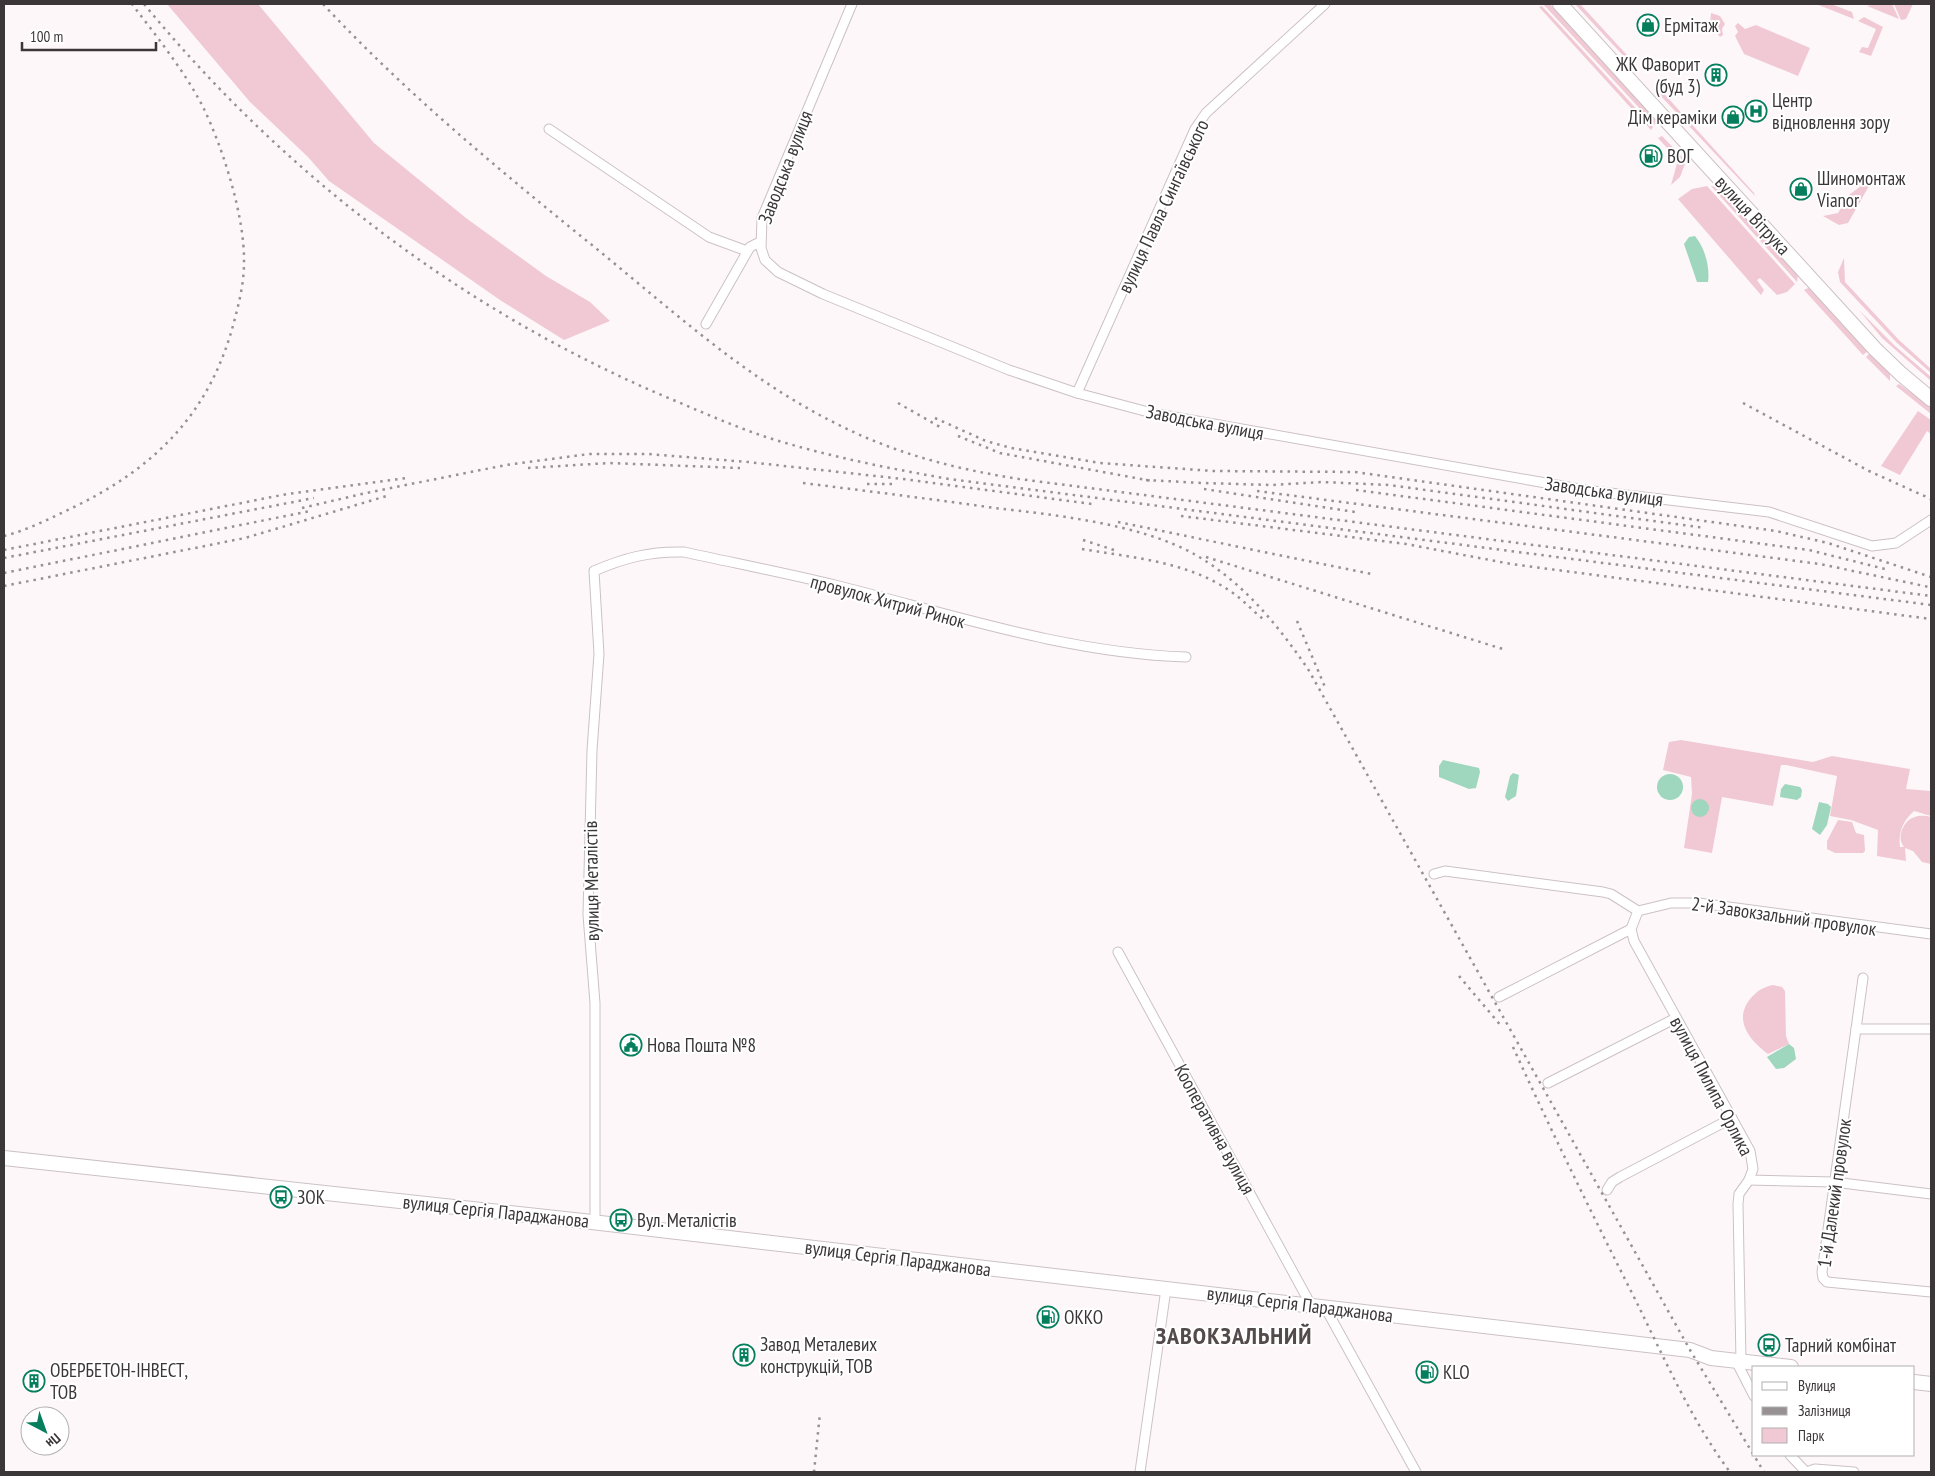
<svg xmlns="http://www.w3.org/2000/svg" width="1935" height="1476" viewBox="0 0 1935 1476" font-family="'PT Sans Narrow',sans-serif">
<rect width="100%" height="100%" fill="#fef7f9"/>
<g fill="#f0c9d5">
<path d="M167 4H258L374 143 466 218 546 276 590 302 610 321 564 340 500 300 329 181 308 157 250 102Z"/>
<path d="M1550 4 1657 120 1655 125 1544 5Z"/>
<path d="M1575 4H1580L1637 66 1632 65Z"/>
<path d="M1816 4H1831L1852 12 1854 19Z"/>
<path d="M1876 4H1892L1899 19 1867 6Z"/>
<path d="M1894 4H1913L1906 19 1901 20Z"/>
<path d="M1542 6 1653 127 1651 130 1539 7Z"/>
<path d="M1711 13 1720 16 1725 24 1722 29 1723 35 1720 37 1710 24Z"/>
<path d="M1864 17 1883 27 1871 56 1859 52 1862 47 1868 48 1876 29 1858 21Z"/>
<path d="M1738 23 1745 29 1756 25 1810 48 1798 76 1744 54 1735 36 1738 32 1735 26Z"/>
<path d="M1658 87 1754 193 1755 196 1659 94Z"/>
<path d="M1662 136 1686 161 1680 177 1671 185 1678 160 1658 138Z"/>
<path d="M1865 183 1869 186 1848 223 1839 225 1823 216 1838 213 1849 195Z"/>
<path d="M1707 186 1795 284 1787 292 1777 295 1760 278 1757 280 1764 290 1761 295 1678 199 1692 189Z"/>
<path d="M1711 186 1720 188 1798 274 1797 282Z"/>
<path d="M1844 258 1845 282 1899 340 1931 369V373L1897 343 1840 282 1838 272Z"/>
<path d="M1808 288 1813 290 1868 351 1863 355 1804 290Z"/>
<path d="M1859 310 1895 346 1931 377V381L1882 338Z"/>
<path d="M1870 353 1890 373V381L1866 357Z"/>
<path d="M1899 384 1931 407V414L1896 386Z"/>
<path d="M1918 411 1931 420V434L1927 431 1900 475 1881 466Z"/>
<path d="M1681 740 1813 762 1832 756 1910 769 1906 789 1931 791V816L1914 811C1903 821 1898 832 1900 847H1904C1896 838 1903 820 1915 817 1920 815 1926 816 1931 817V864L1922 862 1913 851 1905 848 1906 861 1877 856 1878 830 1851 820 1830 816 1837 776 1786 765H1781L1773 806 1722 797 1712 853 1684 848 1692 794 1691 777 1663 770 1669 742Z"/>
<path d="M1838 820 1852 822 1856 833 1864 835 1865 851 1863 853H1835L1827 849V841Z"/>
<path d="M1773 985 1782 987 1785 991 1786 1036 1789 1044 1768 1054C1750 1040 1733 1021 1750 999 1757 991 1763 987 1773 985Z"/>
</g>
<g fill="#9ed6be">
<path d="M1695 236C1705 248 1710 267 1708 282H1697L1684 244 1689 237Z"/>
<path d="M1443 760 1479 768 1480 772 1476 788 1469 789 1439 777V766Z"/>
<path d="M1513 773 1519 775 1516 796 1508 801 1505 797 1510 776Z"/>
<circle cx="1670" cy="787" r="13"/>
<path d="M1785 784 1800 787 1802 790 1801 797 1797 800 1780 797 1781 789Z"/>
<circle cx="1700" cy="808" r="9"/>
<path d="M1819 802 1828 804 1831 807 1827 825 1820 835 1812 829Z"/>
<path d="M1789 1044 1794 1048 1796 1059 1784 1068 1776 1069 1767 1057Z"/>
</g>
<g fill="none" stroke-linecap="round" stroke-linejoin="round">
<g stroke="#ccc1c4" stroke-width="11">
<g id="street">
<path d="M852 4 762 218 761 248 765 260 778 272 823 294 1009 370 1077 393 1152 413 1585 490 1769 512 1872 546 1896 543 1931 520"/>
<path d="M549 129 709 237 747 251"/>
<path d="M706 324 750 247 760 242"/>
<path d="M1077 393 1195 129 1206 113 1325 4"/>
<path d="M1434 874 1445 871 1603 892 1611 894 1638 911 1671 903H1699L1931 934"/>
<path d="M1638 911 1631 929 1634 941 1750 1151 1753 1169 1749 1180 1834 1182 1931 1194"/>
<path d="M1118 952 1312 1307"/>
<path d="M1499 997 1631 929"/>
<path d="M1856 1029 1863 978"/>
<path d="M1931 1029H1856L1822 1272 1823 1278 1827 1282 1931 1292"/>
<path d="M1548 1083 1676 1018"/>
<path d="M1607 1190 1612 1182 1620 1177 1732 1118"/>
<path d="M595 1222V1003L588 915 592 750 599 654 594 571C624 558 650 551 684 552 734 563 785 573 835 585 951 614 1066 653 1186 657"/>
<path d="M1326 1309 1416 1472"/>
<path d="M1736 1361 1754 1396"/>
<path d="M1741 1361 1738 1204 1739 1194 1749 1180"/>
<path d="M1790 1455 1806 1472"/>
<path d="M1140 1472 1166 1289"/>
<path d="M1807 1472 1815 1469 1854 1472"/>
</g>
</g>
<g stroke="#ccc1c4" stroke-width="16">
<g id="secondary">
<path d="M1560 4 1875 349 1901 374 1931 399"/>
<path d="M4 1158 583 1221 1690 1350 1711 1358 1791 1367"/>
<path d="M1914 1382 1931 1384"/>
</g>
</g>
<use href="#street" stroke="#fff" stroke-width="9"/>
<use href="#secondary" stroke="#fff" stroke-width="14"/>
<g stroke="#979193" stroke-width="2.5" stroke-dasharray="2.5 5" stroke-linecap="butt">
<path d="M144 4C283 173 458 307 659 394 695 409 730 425 766 437 826 456 887 468 949 479L1931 605"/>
<path d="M323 4C403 90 491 163 582 237 663 302 741 376 835 423 893 453 955 469 1019 479L1931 596"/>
<path d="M898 403 940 427"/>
<path d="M1743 403 1869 471 1931 499"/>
<path d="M935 418 986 441 1011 448 1100 463 1213 471 1355 472 1776 531 1828 543 1931 577"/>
<path d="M958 436 1000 453 1152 481"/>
<path d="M528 468 609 463 740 468"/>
<path d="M1146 480 1202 483 1272 485 1322 482 1389 485 1705 528"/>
<path d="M803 483C867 491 931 499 995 508 1056 515 1140 524 1194 554 1242 581 1277 624 1308 669L1690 1350 1764 1472"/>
<path d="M867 484H895"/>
<path d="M1204 489 1355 512"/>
<path d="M1356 490 1809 550 1885 569"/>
<path d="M1257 491 1820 564 1929 587"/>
<path d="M302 508 366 493 506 465 589 454H648L748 462 903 479 1092 504"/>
<path d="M1181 516 1406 544 1511 564 1931 619"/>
<path d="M1118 522 1371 574"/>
<path d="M4 536C28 530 51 518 74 507 156 467 210 413 234 322 239 303 244 283 244 263 245 217 223 148 203 107 184 70 156 36 132 4"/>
<path d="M1083 540 1114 550"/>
<path d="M1082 549C1135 558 1193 562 1237 596 1246 603 1254 612 1263 619"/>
<path d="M4 550 287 494 407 478"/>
<path d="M1206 557 1506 650"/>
<path d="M4 558 314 498"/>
<path d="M4 573 310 511"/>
<path d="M4 586 245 538 390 495"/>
<path d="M1297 621 1325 687"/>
<path d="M1459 976 1502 1027"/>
<path d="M1513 1047C1552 1133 1594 1218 1637 1303 1664 1358 1693 1423 1730 1472"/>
<path d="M814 1472 820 1413"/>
</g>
</g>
<defs>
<g id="shop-ring" transform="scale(1.125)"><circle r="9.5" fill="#fff" stroke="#047e5c" stroke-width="1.5"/><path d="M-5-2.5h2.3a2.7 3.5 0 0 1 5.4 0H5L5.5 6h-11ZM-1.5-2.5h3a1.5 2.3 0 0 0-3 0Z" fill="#047e5c"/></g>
<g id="building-ring" transform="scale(1.125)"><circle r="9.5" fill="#fff" stroke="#047e5c" stroke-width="1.5"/><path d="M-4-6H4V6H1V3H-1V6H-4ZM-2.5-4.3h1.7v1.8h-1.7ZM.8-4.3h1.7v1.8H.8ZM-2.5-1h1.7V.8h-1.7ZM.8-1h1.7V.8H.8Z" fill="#047e5c"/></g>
<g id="hospital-ring" transform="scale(1.125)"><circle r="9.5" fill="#fff" stroke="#047e5c" stroke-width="1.5"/><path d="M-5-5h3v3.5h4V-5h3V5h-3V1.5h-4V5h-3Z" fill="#047e5c"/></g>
<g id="fuel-ring" transform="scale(1.125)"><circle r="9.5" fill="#fff" stroke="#047e5c" stroke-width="1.5"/><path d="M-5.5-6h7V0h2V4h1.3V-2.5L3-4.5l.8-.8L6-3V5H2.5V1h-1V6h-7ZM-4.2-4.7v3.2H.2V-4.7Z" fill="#047e5c"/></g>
<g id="civic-ring" transform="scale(1.125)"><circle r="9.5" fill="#fff" stroke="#047e5c" stroke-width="1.5"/><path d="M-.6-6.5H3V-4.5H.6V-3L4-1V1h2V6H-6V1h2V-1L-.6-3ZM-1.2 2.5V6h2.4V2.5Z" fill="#047e5c"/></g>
<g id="bus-ring" transform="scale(1.125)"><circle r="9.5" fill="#fff" stroke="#047e5c" stroke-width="1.5"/><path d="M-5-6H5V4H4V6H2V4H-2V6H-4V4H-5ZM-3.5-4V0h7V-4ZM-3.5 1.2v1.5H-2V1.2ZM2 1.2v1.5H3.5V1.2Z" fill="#047e5c"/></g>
</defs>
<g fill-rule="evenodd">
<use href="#shop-ring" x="1648" y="25"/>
<use href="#building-ring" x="1716" y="75"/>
<use href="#hospital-ring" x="1756" y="111"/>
<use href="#shop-ring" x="1733" y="117"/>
<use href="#fuel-ring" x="1651" y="156"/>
<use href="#shop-ring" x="1801" y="189"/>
<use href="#civic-ring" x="631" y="1045"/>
<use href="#bus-ring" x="281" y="1197"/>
<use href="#bus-ring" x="621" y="1220"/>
<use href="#fuel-ring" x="1048" y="1317"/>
<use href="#bus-ring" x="1769" y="1345"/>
<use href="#building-ring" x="744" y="1355"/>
<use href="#fuel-ring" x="1427" y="1372"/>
<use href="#building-ring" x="34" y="1381"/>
</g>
<g text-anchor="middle" stroke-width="4" stroke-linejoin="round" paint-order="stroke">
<g font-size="19" fill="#3b3738" stroke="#fff" text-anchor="start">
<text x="1664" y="32">Ермітаж</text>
<text x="1700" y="71" text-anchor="end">ЖК Фаворит<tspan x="1700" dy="22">(буд 3)</tspan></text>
<text x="1772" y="107">Центр<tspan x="1772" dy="22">відновлення зору</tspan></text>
<text x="1717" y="124" text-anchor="end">Дім кераміки</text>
<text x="1667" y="163">ВОГ</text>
<text x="1817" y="185">Шиномонтаж<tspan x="1817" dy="22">Vianor</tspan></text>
<text x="647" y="1052">Нова Пошта №8</text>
<text x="297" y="1204">ЗОК</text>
<text x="637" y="1227">Вул. Металістів</text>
<text x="1064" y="1324">ОККО</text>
<text x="760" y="1351">Завод Металевих<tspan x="760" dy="22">конструкцій, ТОВ</tspan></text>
<text x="1785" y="1352">Тарний комбінат</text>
<text x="50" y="1377">ОБЕРБЕТОН-ІНВЕСТ,<tspan x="50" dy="22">ТОВ</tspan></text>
<text x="1443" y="1379">KLO</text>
</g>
<g font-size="19" fill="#3b3738" stroke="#fff">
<text transform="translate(785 167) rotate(-69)" y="7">Заводська вулиця</text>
<text transform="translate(1163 206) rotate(-65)" y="7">вулиця Павла Сингаївського</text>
<text transform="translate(1753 215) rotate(47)" y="7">вулиця Вітрука</text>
<text transform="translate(1205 422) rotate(11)" y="7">Заводська вулиця</text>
<text transform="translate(1604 491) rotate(8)" y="7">Заводська вулиця</text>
<text transform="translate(888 601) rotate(15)" y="7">провулок Хитрий Ринок</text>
<text transform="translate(591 881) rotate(-91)" y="7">вулиця Металістів</text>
<text transform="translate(1784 916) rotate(8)" y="7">2-й Завокзальний провулок</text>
<text transform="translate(1712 1086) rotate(62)" y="7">вулиця Пилипа Орлика</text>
<text transform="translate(1215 1129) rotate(61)" y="7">Кооперативна вулиця</text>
<text transform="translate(1834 1193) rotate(-82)" y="7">1-й Далекий провулок</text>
<text transform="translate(496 1211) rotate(6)" y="7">вулиця Сергія Параджанова</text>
<text transform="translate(898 1258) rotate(7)" y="7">вулиця Сергія Параджанова</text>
<text transform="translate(1300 1304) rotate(7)" y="7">вулиця Сергія Параджанова</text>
</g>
<g font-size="24" font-weight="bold" letter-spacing="1" fill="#534a4c" stroke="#fff">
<text x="1234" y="1344">ЗАВОКЗАЛЬНИЙ</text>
</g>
</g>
<rect width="1935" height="1476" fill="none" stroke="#3b3738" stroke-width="10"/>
<rect x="1752" y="1366" width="162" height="90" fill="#ffffff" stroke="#b1afaf"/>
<rect x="1762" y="1382" width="25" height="8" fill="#ffffff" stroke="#b1afaf"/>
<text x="1798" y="1391" font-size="15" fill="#3b3738">Вулиця</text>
<rect x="1762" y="1407" width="25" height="8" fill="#979193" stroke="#b1afaf"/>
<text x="1798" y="1416" font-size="15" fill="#3b3738">Залізниця</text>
<rect x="1762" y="1428" width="25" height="15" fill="#f0c9d5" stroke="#b1afaf"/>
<text x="1798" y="1441" font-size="15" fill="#3b3738">Парк</text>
<g transform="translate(45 1431) rotate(139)"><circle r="24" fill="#ffffff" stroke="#b1afaf"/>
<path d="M0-4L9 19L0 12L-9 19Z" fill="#047e5c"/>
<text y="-8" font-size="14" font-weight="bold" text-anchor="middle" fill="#3b3738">Пн</text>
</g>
<path d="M22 42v8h134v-8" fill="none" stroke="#3b3738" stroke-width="2.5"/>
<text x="30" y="42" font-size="15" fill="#3b3738" stroke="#ffffff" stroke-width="4" paint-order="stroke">100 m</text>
</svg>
